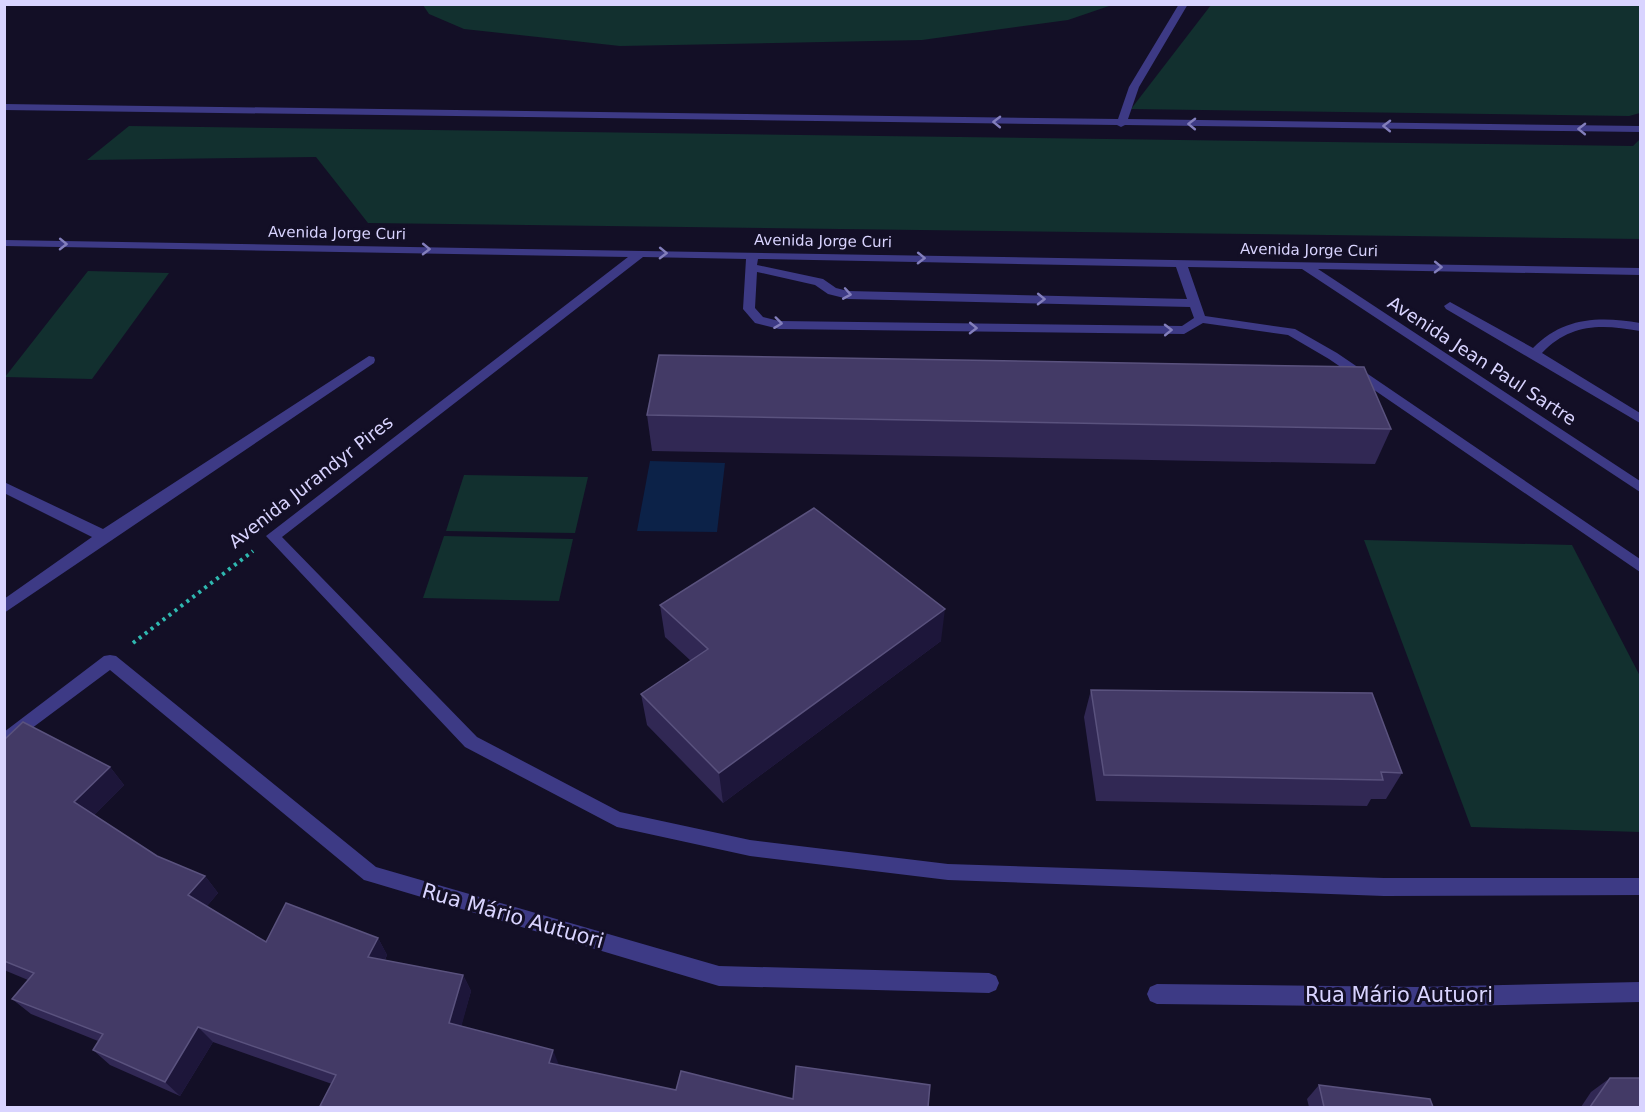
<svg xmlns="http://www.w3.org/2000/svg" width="1645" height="1112" viewBox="0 0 1645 1112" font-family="'DejaVu Sans',sans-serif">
<rect width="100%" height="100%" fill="#130f26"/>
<g fill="#12302f">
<path d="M423 5H1112L1068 20 922 40 620 46 464 29 429 14Z"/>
<path d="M1211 5H1640V113L1629 116 1131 109Z"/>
<path d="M129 126 1633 146 1640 139V239L368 223 316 157 87 160Z"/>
<path d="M88 271 169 273 92 379 5 377Z"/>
<path d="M464 475 588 477 575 533 446 531Z"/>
<path d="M444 536 573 539 559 601 423 598Z"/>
<path d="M1364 540 1572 545 1640 676V832L1471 827Z"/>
</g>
<path fill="#0c2248" d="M650 461 725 463 717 532 637 531Z"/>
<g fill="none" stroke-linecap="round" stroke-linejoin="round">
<path stroke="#2fb8b0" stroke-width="4" stroke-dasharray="3 4.5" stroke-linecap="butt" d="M133 643 253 551"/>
<g fill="#3d3a85" fill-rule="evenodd">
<path d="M1179 4H1188L1139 87 1128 119 1640 126V132L1125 125 1121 127 1117 125 4 110V104L1118 119 1129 87Z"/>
<path d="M4 240 1640 268V275L1318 269 1640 481V492L1302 269 1188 267 1205 316 1295 329 1337 353 1640 559V572L1329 359 1288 335 1203 323 1184 334 779 329 755 323 743 309 746 259 643 257 282 537 477 737 620 812 750 840 948 864 1384 878H1640V895L1384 896 948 880 750 856 617 827 465 747 266 536 628 257 4 246ZM758 259 1176 267 1187 299 848 291 836 288 823 279 757 265ZM757 272 815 285 828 294 848 299 1190 307 1194 318 1182 326 779 321 763 317 755 308Z"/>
<path d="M1450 302 1533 348C1563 317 1600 316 1640 323V331C1602 324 1570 323 1542 353L1640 413V423L1446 309 1444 306Z"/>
<path d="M369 356 374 357 375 360 374 363 4 613V599L92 537 4 493V482L103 529Z"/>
<path d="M110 655 116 656 376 867 719 966 989 973 996 976 999 983 996 990 989 993 719 986 371 882 364 880 110 670 4 749V732L104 656Z"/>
<path d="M1640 982V1002L1416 1007 1157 1004 1150 1001 1147 994 1150 987 1157 984 1416 987Z"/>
</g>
</g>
<g fill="#312854">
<path d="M647 415 1391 429 1375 464 652 451Z"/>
<path d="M660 605 941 641 723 803 647 725 641 694 691 661 665 637Z"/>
<path d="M1091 690 1402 773 1386 799H1371L1367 806 1096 801 1084 717Z"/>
<path d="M4 740 110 767 124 785 94 815 157 856 205 876 218 893 207 906 266 942 378 938 387 955 385 960 463 975 471 991 461 1026 559 1065 676 1090 928 1107H320V1106L332 1084 213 1042 180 1096 110 1065 93 1050 98 1041 31 1014 12 999 28 980 4 970Z"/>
<path d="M1610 1078 1641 1107H1581L1591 1092Z"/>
<path d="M1319 1085 1433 1107H1309L1307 1099Z"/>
</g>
<g fill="#1d163a">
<path d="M945 609 941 641 723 803 719 773Z"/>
<path d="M110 767 124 785 89 820 74 802Z"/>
<path d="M205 876 218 893 202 912 188 895Z"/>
<path d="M378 938 387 955 378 974 368 957Z"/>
<path d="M463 975 471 991 458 1039 449 1023Z"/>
<path d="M198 1027 213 1042 180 1096 165 1082Z"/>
<path d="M553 1050 559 1065 549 1063Z"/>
</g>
<g fill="#433a66" stroke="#5a527e" stroke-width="1.5">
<path d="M659 355 1364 367 1391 429 647 415Z"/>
<path d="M814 508 945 609 719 773 641 694 708 649 660 605Z"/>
<path d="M1091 690 1372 693 1402 773 1381 772 1383 780 1104 775Z"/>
<path d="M23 722 110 767 74 802 157 856 205 876 188 895 266 942 286 903 378 938 368 957 463 975 449 1023 553 1050 549 1063 676 1090 681 1071 793 1099 796 1066 930 1085 928 1107H324L320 1106 336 1075 198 1027 165 1082 93 1050 103 1034 12 999 34 973 4 961V740Z"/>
<path d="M1610 1078H1641V1107H1590Z"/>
<path d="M1319 1085 1430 1099 1433 1107H1324Z"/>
</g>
<defs><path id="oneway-chevron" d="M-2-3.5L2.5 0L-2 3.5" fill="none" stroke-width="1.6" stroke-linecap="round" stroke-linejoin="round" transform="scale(1.5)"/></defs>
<g stroke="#837fbc">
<use href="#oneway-chevron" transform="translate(997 122) rotate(-179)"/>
<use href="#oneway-chevron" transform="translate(1192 124) rotate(-179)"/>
<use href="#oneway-chevron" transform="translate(1387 126) rotate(-179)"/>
<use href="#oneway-chevron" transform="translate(1582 129) rotate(-179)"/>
<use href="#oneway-chevron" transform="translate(63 244) rotate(1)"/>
<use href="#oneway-chevron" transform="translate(426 249) rotate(1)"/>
<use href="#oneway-chevron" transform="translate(663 253) rotate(1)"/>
<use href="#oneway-chevron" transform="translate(921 258) rotate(1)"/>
<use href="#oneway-chevron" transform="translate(1438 267) rotate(1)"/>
<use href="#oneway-chevron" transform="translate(847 294) rotate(10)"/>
<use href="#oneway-chevron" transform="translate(1041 299) rotate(1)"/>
<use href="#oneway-chevron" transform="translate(778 323) rotate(7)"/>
<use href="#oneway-chevron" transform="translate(973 328) rotate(1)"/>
<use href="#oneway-chevron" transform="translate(1168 330) rotate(-1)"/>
</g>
<g text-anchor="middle" stroke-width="6" stroke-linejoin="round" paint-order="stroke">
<g font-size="15" fill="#d9d4ff" stroke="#130f26">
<text transform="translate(337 233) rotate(1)" y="5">Avenida Jorge Curi</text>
<text transform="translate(823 241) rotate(1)" y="5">Avenida Jorge Curi</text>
<text transform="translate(1309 250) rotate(1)" y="5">Avenida Jorge Curi</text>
</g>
<g font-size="18" fill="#d9d4ff" stroke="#130f26">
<text transform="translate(1482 361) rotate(33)" y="6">Avenida Jean Paul Sartre</text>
<text transform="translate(311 482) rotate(-38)" y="6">Avenida Jurandyr Pires</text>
</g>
<g font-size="21" fill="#d9d4ff" stroke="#130f26">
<text transform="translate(513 916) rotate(16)" y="7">Rua Mário Autuori</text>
<text x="1399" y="1002">Rua Mário Autuori</text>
</g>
</g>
<rect width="1645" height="1112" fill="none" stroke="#d9d4ff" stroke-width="12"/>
</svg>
